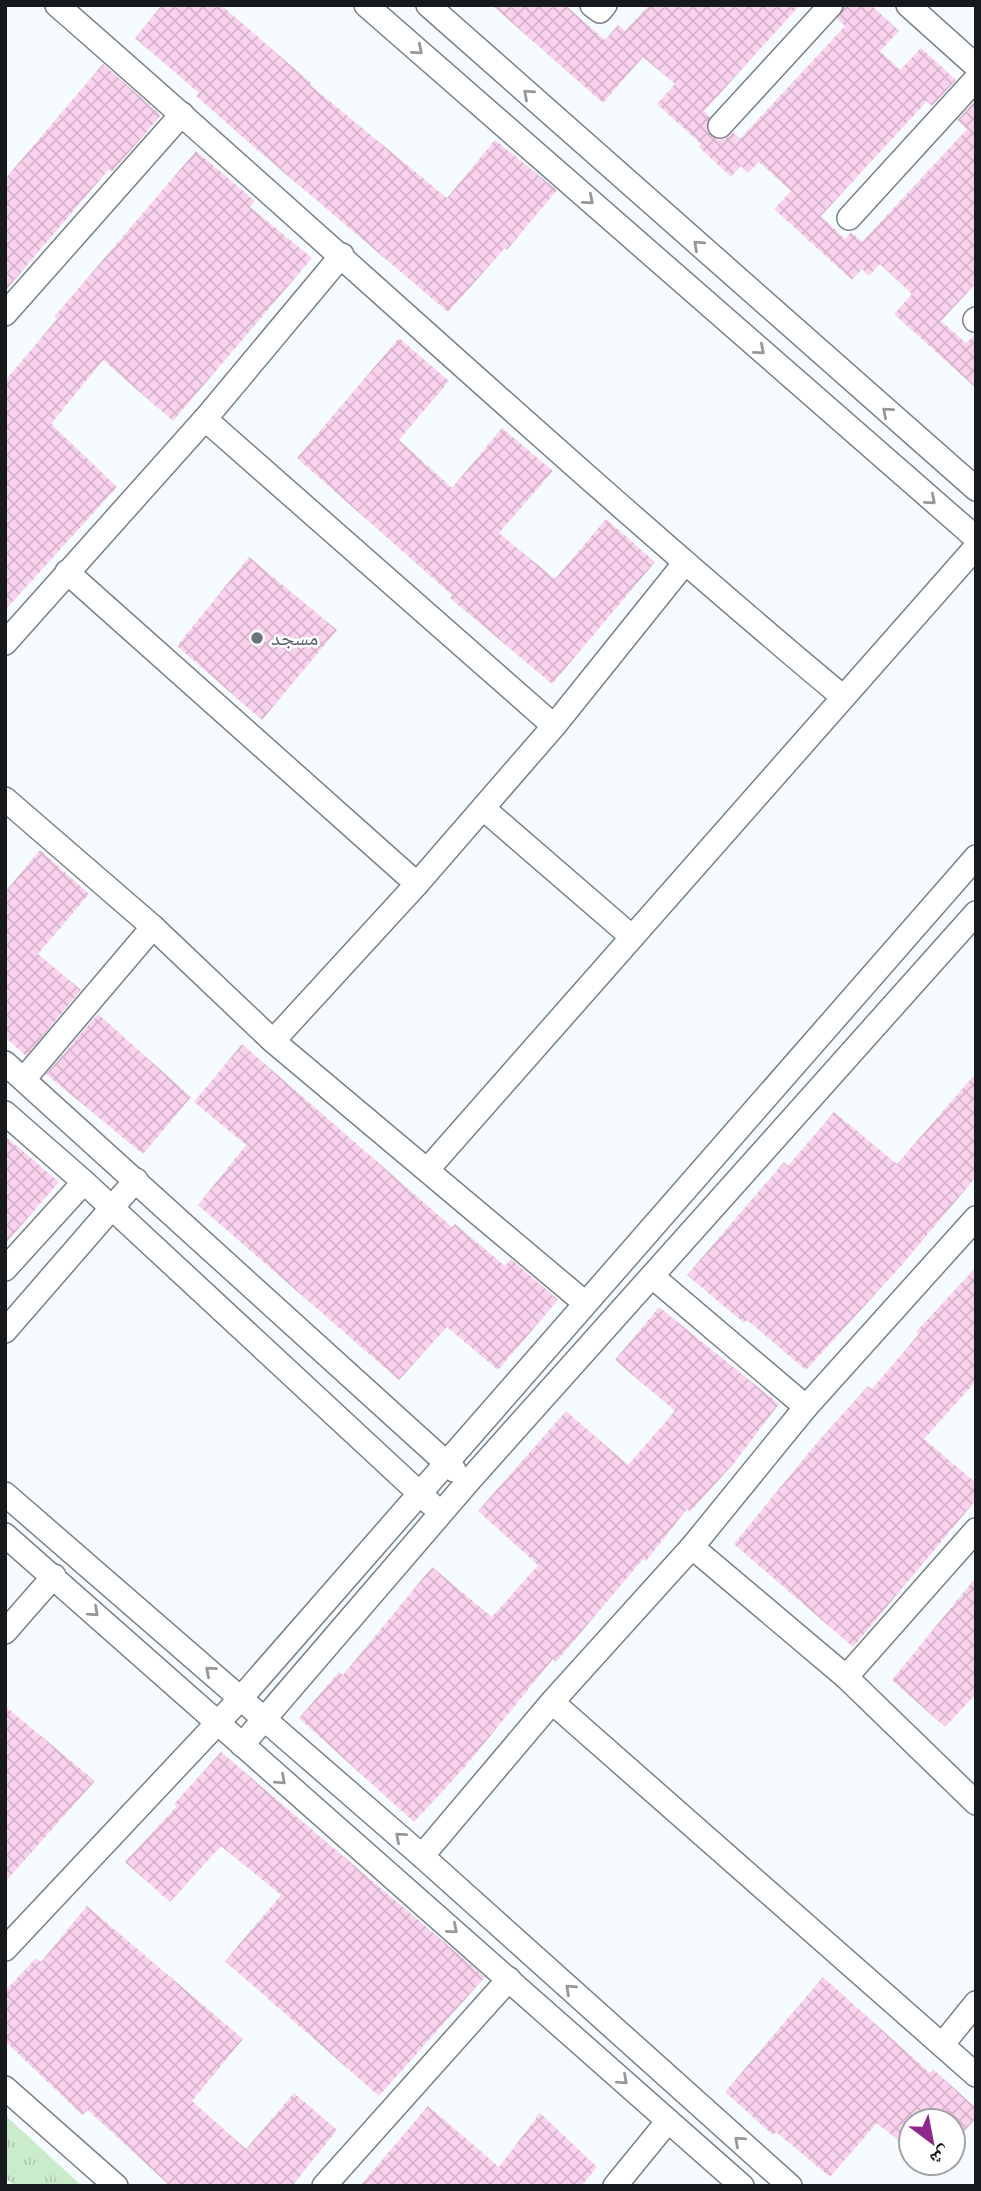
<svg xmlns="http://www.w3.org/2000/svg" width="981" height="2191" viewBox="0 0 981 2191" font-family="Cabin,'Noto Naskh Arabic',sans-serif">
<defs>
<pattern id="grass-tufts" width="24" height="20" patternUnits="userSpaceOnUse" patternTransform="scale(1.75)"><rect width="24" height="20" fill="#caeccc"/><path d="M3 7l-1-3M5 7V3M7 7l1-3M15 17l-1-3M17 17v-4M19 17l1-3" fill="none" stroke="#adcaaf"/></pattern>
<pattern id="building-cross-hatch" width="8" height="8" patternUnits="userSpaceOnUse" patternTransform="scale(1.75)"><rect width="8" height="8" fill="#fad2ed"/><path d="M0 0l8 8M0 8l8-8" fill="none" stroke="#d6b4cb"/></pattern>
</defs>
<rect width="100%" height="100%" fill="#f5fbff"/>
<path fill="url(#grass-tufts)" d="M5 2115 82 2186H15L5 2178Z"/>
<g fill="url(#building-cross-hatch)">
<path d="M162 5H221L311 83 310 85 447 198 495 140 557 190 507 250 505 248 448 312 254 147 196 96 199 93 135 38Z"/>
<path d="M492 5H565L605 40 618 25 625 31 649 5H800L704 111 710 117 707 131 718 140 725 139 733 132 740 139 845 26 837 19 845 5H871L899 31 880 51 900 70 921 48 956 80 932 106 927 101 821 216 845 239 851 232 862 242 967 129 957 120 976 100V283L941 321 966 343 976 334V388L894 314 912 294 880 264 869 276 862 269 852 280 774 209 791 191 759 162 748 173 741 166 731 177 699 147 701 144 657 104 675 84 643 57 603 103Z"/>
<path d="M103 64 161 115 112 172 109 169 5 291V179Z"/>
<path d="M196 151 255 201 250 207 312 258 173 421 103 360 51 424 117 487 5 610V381L57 319 54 317Z"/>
<path d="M399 338 449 381 399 440 452 488 502 428 553 471 499 533 555 579 606 519 655 562 552 684 450 598 452 595 297 458Z"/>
<path d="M249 557 337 630 262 720 177 646Z"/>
<path d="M40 850 89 894 38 954 81 990 26 1056 5 1037V892Z"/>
<path d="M98 1014 191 1097 143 1154 46 1074Z"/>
<path d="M242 1044 452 1227 455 1224 505 1266 511 1259 558 1300 498 1370 447 1327 399 1380 198 1205 246 1145 194 1102Z"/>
<path d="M976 1073V1177L900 1267 806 1370 747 1320 744 1323 687 1275 784 1162 788 1166 834 1112 897 1164Z"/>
<path d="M5 1136 59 1182 5 1244Z"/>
<path d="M976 1267V1381L924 1439 976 1483V1500L853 1647 734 1544 820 1439 868 1386 872 1389 919 1334 916 1332Z"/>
<path d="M659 1307 779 1404 734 1463 690 1512 687 1509 646 1561 643 1559 556 1662 553 1659 464 1768 414 1822 299 1718 339 1672 343 1675 432 1567 492 1617 538 1565 478 1511 566 1411 628 1465 675 1411 615 1360Z"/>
<path d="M976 1577V1694L945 1727 892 1680Z"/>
<path d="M5 1706 95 1781 5 1882Z"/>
<path d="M221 1752 485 1977 379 2096 225 1961 281 1895 221 1846 170 1902 125 1862 177 1806 174 1804Z"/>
<path d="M87 1906 243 2039 192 2101 246 2149 294 2093 337 2130 292 2186H170L88 2110 82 2115 5 2041V1991L36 1958 41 1962Z"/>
<path d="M823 1977 930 2073 933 2069 976 2108V2118L953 2144V2121H911V2151L877 2123 830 2177 776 2132 773 2135 725 2092Z"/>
<path d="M428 2106 499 2167 540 2113 597 2167 581 2186H360Z"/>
</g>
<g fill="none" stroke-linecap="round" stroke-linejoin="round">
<g stroke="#798187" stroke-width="26">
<g id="minor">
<path d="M57 5C320 234 575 473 843 697"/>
<path d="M366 5 976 538"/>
<path d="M428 5 976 489"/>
<path d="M592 5 600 11 605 5"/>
<path d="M908 5 976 66"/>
<path d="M720 126 831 5"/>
<path d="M849 218 976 79"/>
<path d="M5 314 182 114"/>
<path d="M975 320 976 319"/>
<path d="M205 419 554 726 684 564"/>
<path d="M67 572 417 884 273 1041"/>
<path d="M5 643 205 419 342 255"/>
<path d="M5 799 153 927 273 1041 585 1303"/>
<path d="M484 809 632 937"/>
<path d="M417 884 554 726"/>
<path d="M5 1063 454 1470"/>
<path d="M24 1079 153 927"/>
<path d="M5 1113 84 1182 431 1504"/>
<path d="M428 1169 976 547"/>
<path d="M5 1269 84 1182"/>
<path d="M653 1277 806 1407"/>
<path d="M5 1331 136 1180"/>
<path d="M5 1494 422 1856 790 2186"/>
<path d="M5 1535 742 2186"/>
<path d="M692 1547 846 1677 976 1803"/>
<path d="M5 1632 54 1576"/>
<path d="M846 1677 976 1530"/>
<path d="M552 1702 976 2075"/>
<path d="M242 1745 467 1483 976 913"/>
<path d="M422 1856 552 1702 692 1547 806 1407 976 1218"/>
<path d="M5 1949 241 1698 976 857"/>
<path d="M942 2045 976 2003"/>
<path d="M5 2088 116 2186"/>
<path d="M324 2186 509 1979"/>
<path d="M615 2186 668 2121"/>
</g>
</g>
<use href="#minor" stroke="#fff" stroke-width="23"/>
</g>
<defs><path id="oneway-chevron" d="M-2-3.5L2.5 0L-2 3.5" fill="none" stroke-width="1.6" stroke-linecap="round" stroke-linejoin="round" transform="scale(1.75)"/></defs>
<g stroke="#979899">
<use href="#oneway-chevron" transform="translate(418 50) rotate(41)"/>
<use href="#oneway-chevron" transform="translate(528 94) rotate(-138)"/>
<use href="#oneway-chevron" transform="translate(589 200) rotate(41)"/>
<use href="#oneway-chevron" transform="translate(698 245) rotate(-138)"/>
<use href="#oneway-chevron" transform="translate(760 350) rotate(41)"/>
<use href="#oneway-chevron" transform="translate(887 412) rotate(-139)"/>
<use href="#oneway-chevron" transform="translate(931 500) rotate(41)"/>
<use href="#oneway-chevron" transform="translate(94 1612) rotate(42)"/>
<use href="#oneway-chevron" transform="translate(210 1671) rotate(-139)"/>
<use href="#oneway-chevron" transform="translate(281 1780) rotate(42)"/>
<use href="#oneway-chevron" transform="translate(400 1837) rotate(-139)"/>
<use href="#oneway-chevron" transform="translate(453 1929) rotate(41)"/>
<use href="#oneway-chevron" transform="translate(570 1989) rotate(-138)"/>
<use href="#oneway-chevron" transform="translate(623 2080) rotate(42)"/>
<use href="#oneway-chevron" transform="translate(739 2141) rotate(-138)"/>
</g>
<circle fill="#6b7280" stroke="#fff" stroke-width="2.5" cx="257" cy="638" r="7"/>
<g text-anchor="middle" stroke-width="5" stroke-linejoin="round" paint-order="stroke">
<g font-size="21" fill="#5b616d" stroke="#fff" text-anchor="start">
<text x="271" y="645">مسجد</text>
</g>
</g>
<rect width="981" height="2191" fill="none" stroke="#171a1c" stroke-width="14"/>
<g transform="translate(932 2142) rotate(148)"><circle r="33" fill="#ffffff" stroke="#a2a3a4" stroke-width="2"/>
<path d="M0-5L12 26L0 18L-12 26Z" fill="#8f278c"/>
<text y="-10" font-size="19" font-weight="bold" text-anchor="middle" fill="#171a1c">ش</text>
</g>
</svg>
